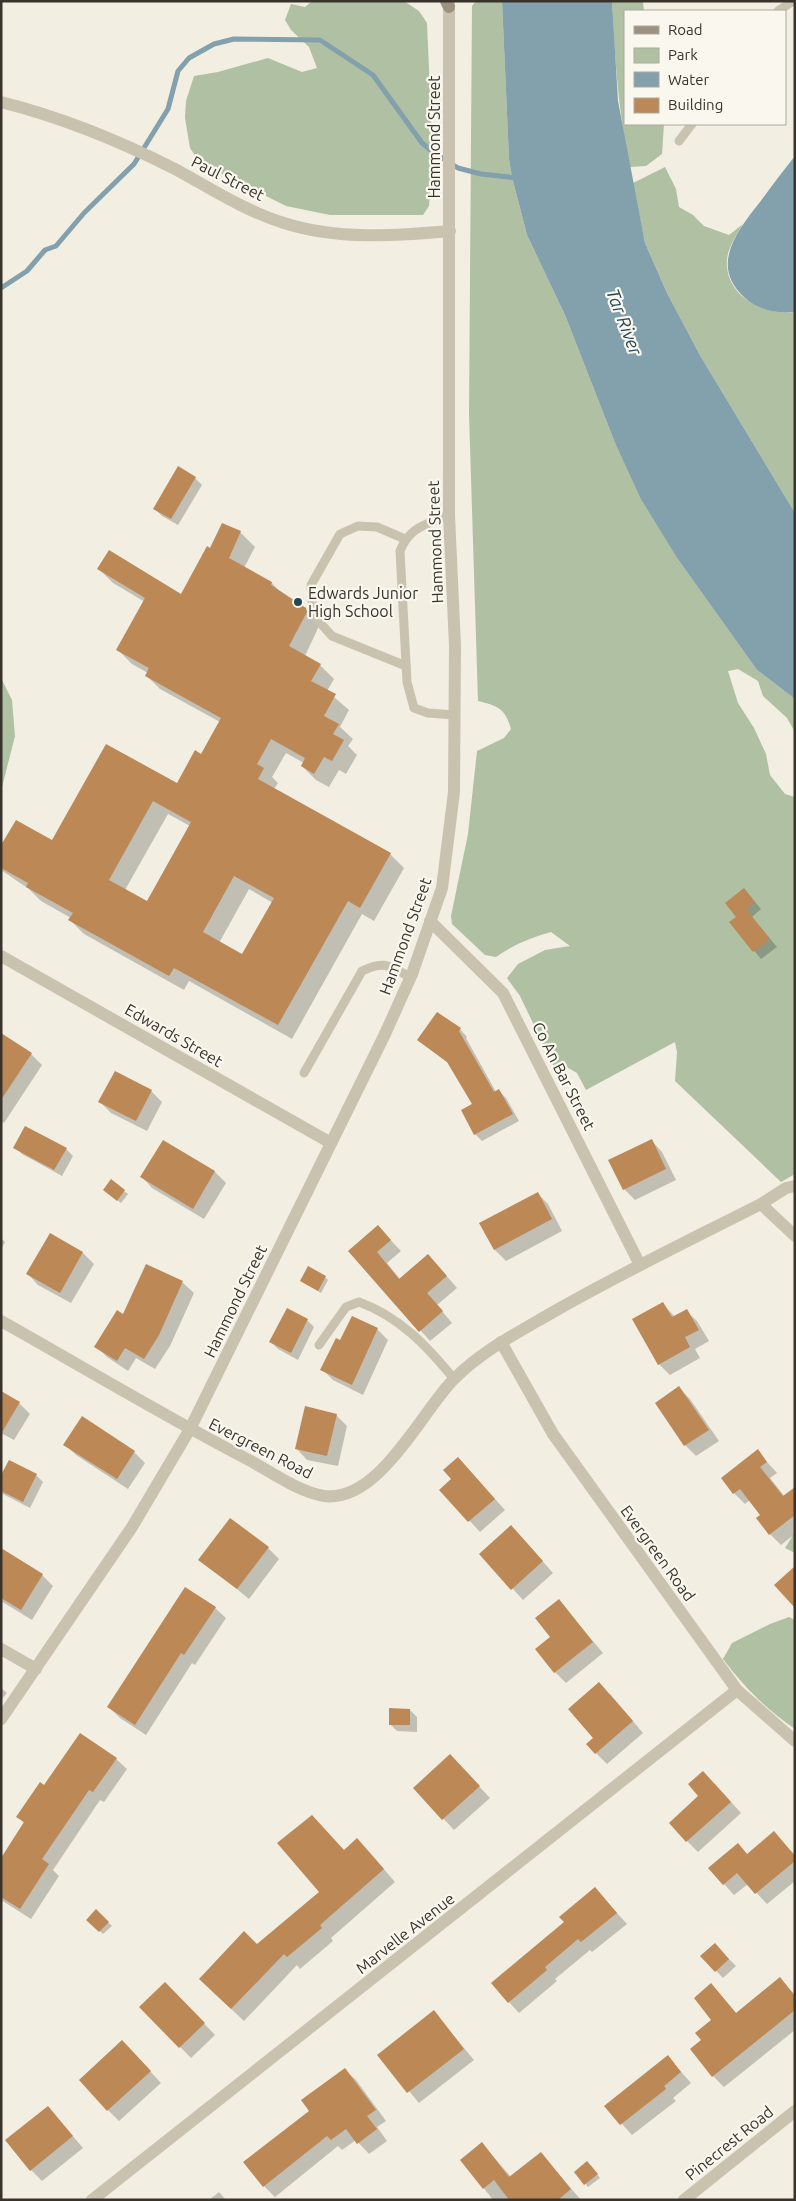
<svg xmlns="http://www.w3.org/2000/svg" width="796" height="2201" viewBox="0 0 796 2201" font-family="Ubuntu,sans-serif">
<rect width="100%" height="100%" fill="#f2eee2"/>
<g fill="#afc0a3">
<path d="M312 1H404L419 11 427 23 433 161 429 206 423 215H330L286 206 200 163 190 148 185 118 186 101 194 76 218 72 268 58 302 72 317 68 309 47 291 30 285 20 291 4 305 7Z"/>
<path d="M476 1H502L509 159 512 177 527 235 565 315 615 443 642 499 677 558 757 670 795 699V732L787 718 763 696 758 681 738 669 728 671 738 703 754 728 766 754 770 775 785 794 795 797V1174L781 1182 675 1081 677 1052 675 1042 586 1090 577 1073 563 1065 554 1067 520 996 507 978 518 964 545 950 570 946 551 932C532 937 513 945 496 957L485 955 452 924 451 916 468 834 477 751 504 738 511 729C505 708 498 706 478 701L469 413 472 6Z"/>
<path d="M612 1 643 2 644 11H625V124H664L662 154 646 166 630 167C618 112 615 57 612 1Z"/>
<path d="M665 167 676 189 679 207 693 215 704 226 729 235 743 224C735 237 725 252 727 267 730 299 767 316 795 312V513L701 357 667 293 645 243 633 183Z"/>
<path d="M1 678 12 700 15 736 1 791Z"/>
<path d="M795 1532V1553L785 1548Z"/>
<path d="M789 1617 795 1620V1729C766 1709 744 1687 723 1659L732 1643 770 1624Z"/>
</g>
<g fill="#83a0ad">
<path d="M502 1H612L618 101 645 243 667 293 701 357 795 513V699L757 670 677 558 641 499 615 443 565 315 527 235 512 177 509 159Z"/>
<path d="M795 156V312C778 314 758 310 745 298 709 266 737 231 760 202 771 187 783 171 795 156Z"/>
</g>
<g fill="#0003" fill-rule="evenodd">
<path d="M195 478 202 485 178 525 162 516 155 509Z"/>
<path d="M223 525 240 532 255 547 244 568 272 583 283 595 305 609 320 624 305 656 320 665 334 679 327 691 349 710 340 727 353 739 348 746 357 755 346 774 339 770 329 787 316 780 302 766 304 763 286 753 272 777 278 783 274 789 390 854 404 868 374 921 362 914 292 1039 189 981 184 990 84 934 70 920 71 918 41 901 29 889 1 870V848L52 842 177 785 202 755 220 722 160 689 146 675 148 673 132 664 118 650 145 602 113 583 99 569 181 595 211 550ZM168 814 190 826 147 903 125 890ZM249 889 273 903 243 956 219 943Z"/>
<path d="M744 889 761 909 752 917 777 947 761 959 731 922 738 917Z"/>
<path d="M460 1029 467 1037 466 1038 496 1092 499 1091 506 1098 519 1121 482 1141 475 1134 474 1105 451 1065 418 1040Z"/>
<path d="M1 1037 31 1054 42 1065 4 1123 1 1121Z"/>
<path d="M151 1091 162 1102 147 1131 111 1113 100 1102Z"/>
<path d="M163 1141 215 1172 226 1183 204 1219 152 1188 142 1177Z"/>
<path d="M652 1141 662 1152 676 1180 635 1200 624 1189Z"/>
<path d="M15 1147 66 1149 73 1156 62 1176 22 1154Z"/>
<path d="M111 1181 128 1194 121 1203 108 1193Z"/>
<path d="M538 1194 548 1204 562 1231 506 1261 495 1250 481 1224Z"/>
<path d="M378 1227 401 1251 387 1263 400 1279 439 1267 457 1288 437 1305 452 1323 430 1341 350 1251Z"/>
<path d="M50 1235 83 1253 94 1264 71 1303 38 1285 28 1274Z"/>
<path d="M1 1238 5 1242 1 1250Z"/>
<path d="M146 1266 183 1283 194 1293 170 1346 155 1369 136 1358 128 1371 107 1357 96 1346 124 1316Z"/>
<path d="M325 1277 328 1280 321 1293 301 1281Z"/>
<path d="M662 1303 675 1317 686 1311 697 1321 709 1341 695 1349 700 1358 670 1375 659 1364Z"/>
<path d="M352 1318 378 1330 388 1340 363 1395 333 1380 322 1369 341 1342Z"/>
<path d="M307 1320 314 1327 298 1360 278 1349 271 1342Z"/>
<path d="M679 1388 690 1399 719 1441 696 1456 685 1445 657 1403Z"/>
<path d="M19 1403 30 1414 14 1440 1 1433Z"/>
<path d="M336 1415 347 1426 338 1466 307 1460 297 1449Z"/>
<path d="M65 1444 134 1452 145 1463 128 1489 76 1455Z"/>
<path d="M757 1451 777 1473 770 1478 785 1497 795 1489V1534L781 1545 770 1534 762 1515 750 1500 745 1504 734 1493Z"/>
<path d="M468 1469 505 1510 480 1532 441 1490Z"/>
<path d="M36 1475 43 1482 30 1508 1 1493V1477Z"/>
<path d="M522 1538 553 1573 523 1600 481 1554Z"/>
<path d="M268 1548 279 1559 249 1599 200 1559Z"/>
<path d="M1 1550 42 1575 53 1586 32 1620 1 1601Z"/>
<path d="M559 1601 603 1653 566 1683 555 1672 552 1637Z"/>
<path d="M215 1608 226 1618 195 1665 192 1663 146 1735 120 1718 109 1707Z"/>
<path d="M1 1688 7 1693 1 1700Z"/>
<path d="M610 1694 643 1733 607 1764 596 1753 595 1738Z"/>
<path d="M410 1710 417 1717V1732L397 1731 390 1724Z"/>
<path d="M116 1759 127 1769 104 1802 100 1800 53 1870 59 1876 31 1919 1 1900V1861L25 1824 17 1816 45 1787Z"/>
<path d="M461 1767 490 1798 454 1830 415 1788Z"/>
<path d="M714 1783 741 1813 698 1852 687 1841Z"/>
<path d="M774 1833 795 1855V1881L767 1904 748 1884 734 1895 724 1884 738 1845 748 1855Z"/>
<path d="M344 1851 369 1852 395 1882 331 1938 333 1941 300 1969 297 1965 244 2021 212 1991 257 1945 321 1892Z"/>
<path d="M595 1889 627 1924 592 1952 590 1950 555 1979 557 1981 519 2013 509 2002 566 1923Z"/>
<path d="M96 1911 112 1926 103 1934 88 1920Z"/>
<path d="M714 1944 736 1966 723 1978 702 1956Z"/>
<path d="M780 1979 795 1995V2030L724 2087 713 2076 703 2040 713 2020 711 1985 737 2014Z"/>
<path d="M176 1994 215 2035 191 2058 141 2007Z"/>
<path d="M434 2012 474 2060 419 2103 379 2055Z"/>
<path d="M133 2053 161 2083 119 2121 108 2110Z"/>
<path d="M668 2057 691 2083 673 2098 676 2101 632 2135 606 2106Z"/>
<path d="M345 2070 356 2080 386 2121 377 2127 387 2141 369 2154 356 2140 342 2150 338 2146 275 2197 264 2186 311 2111Z"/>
<path d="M48 2107 83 2148 42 2181 31 2170Z"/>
<path d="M482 2144 511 2177 541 2154 581 2200H493L462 2160Z"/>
<path d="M591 2166 600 2178 588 2187 576 2172Z"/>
<path d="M219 2192 226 2200H209Z"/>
</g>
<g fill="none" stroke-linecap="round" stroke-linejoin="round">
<path stroke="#83a0ad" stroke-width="5" d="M1 288 27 271 45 250 56 246 84 213 134 164 168 109 178 71 189 58 214 44 234 39 320 40 373 75 422 143 433 152 458 168 481 174 518 178"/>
</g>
<g fill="#bc8856" fill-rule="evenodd">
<path d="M178 466 196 477 171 519 153 509Z"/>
<path d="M222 523 241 531 229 558 272 582 271 585 306 608 307 612 289 646 321 664 311 681 336 694 324 716 339 724 333 734 344 740 332 761 324 757 314 774 301 766 305 758 271 739 257 764 264 768 258 779 391 853 360 908 348 901 278 1025 174 968 169 976 68 920 73 913 26 887 28 883 1 868V845L16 820 52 840 106 744 177 783 195 750 201 754 221 718 145 676 149 668 116 650 145 598 97 569 109 550 181 594 207 546 210 548ZM153 801 191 822 147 901 109 880ZM234 876 274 898 242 954 203 932Z"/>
<path d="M744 888 755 902 746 909 770 939 753 952 729 922 736 917 725 903Z"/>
<path d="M437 1012 461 1028 459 1031 494 1092 499 1089 513 1114 474 1135 461 1110 472 1104 447 1062 417 1040Z"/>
<path d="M1 1033 32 1053 1 1100Z"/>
<path d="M115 1071 152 1090 136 1121 98 1102Z"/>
<path d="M25 1126 67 1148 54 1170 13 1148Z"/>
<path d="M652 1139 666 1169 623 1190 608 1160Z"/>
<path d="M163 1140 215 1171 193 1209 140 1177Z"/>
<path d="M111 1179 125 1190 117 1201 103 1190Z"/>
<path d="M538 1192 552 1219 494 1250 479 1223Z"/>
<path d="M378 1225 391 1240 377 1252 399 1279 428 1254 447 1276 427 1293 443 1311 419 1332 348 1251Z"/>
<path d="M50 1233 83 1252 60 1293 26 1274Z"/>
<path d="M146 1264 183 1281 159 1335 144 1359 125 1348 117 1361 94 1347 117 1310 123 1314Z"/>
<path d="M308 1266 326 1276 318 1291 300 1281Z"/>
<path d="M663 1302 672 1317 687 1309 699 1330 685 1337 690 1347 658 1365 632 1319Z"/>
<path d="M287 1308 308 1319 291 1353 269 1342Z"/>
<path d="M352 1316 378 1328 352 1385 320 1370 336 1338 340 1340Z"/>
<path d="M679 1386 709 1430 684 1446 655 1403Z"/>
<path d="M1 1391 20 1402 1 1434Z"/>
<path d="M305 1406 337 1414 327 1456 295 1449Z"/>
<path d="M82 1416 135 1451 117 1479 63 1445Z"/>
<path d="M758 1449 767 1462 760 1467 783 1496 795 1487V1515L769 1535 756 1518 760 1515 740 1489 733 1494 721 1478Z"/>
<path d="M458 1457 495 1499 468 1522 439 1490 451 1479 443 1470Z"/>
<path d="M9 1460 37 1474 23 1502 1 1491V1475Z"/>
<path d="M230 1518 269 1547 237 1589 198 1560Z"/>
<path d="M511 1525 543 1561 511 1590 479 1554Z"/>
<path d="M1 1548 43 1574 21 1610 1 1598Z"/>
<path d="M795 1566V1608L774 1585Z"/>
<path d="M185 1587 216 1607 184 1655 181 1653 135 1725 107 1707Z"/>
<path d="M559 1599 593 1642 554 1673 535 1649 550 1637 535 1618Z"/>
<path d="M599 1682 633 1721 595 1754 586 1744 593 1738 568 1709Z"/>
<path d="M389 1708 410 1709V1725H389Z"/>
<path d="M80 1733 117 1758 93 1792 89 1790 42 1859 49 1864 20 1909 1 1897V1858L24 1822 16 1817 40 1782 44 1785Z"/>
<path d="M450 1754 480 1786 442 1820 413 1788Z"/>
<path d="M703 1771 731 1802 686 1842 669 1823 698 1796 688 1784Z"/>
<path d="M312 1815 344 1850 357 1838 384 1869 320 1925 322 1928 287 1957 284 1954 231 2009 199 1979 244 1931 257 1944 319 1892 277 1843Z"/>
<path d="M774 1831 795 1856V1861L755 1894 737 1873 723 1885 708 1868 738 1843 747 1854Z"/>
<path d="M595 1887 617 1913 581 1942 578 1939 545 1967 547 1970 508 2003 491 1983 564 1922 559 1917Z"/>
<path d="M96 1909 109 1922 99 1932 86 1920Z"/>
<path d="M715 1943 729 1959 715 1972 700 1956Z"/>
<path d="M780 1977 795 1996V2010L712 2077 690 2049 701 2040 695 2033 711 2020 694 1998 711 1983 736 2013Z"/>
<path d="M165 1982 205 2023 179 2048 139 2007Z"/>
<path d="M434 2010 464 2049 407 2093 377 2055Z"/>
<path d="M122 2040 151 2071 107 2111 79 2080Z"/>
<path d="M668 2055 681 2072 664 2086 666 2089 620 2125 604 2106Z"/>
<path d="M345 2068 376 2110 367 2116 377 2129 357 2144 346 2129 331 2140 327 2136 263 2187 243 2162 309 2111 301 2100Z"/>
<path d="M48 2106 73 2136 30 2171 5 2140Z"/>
<path d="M482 2142 509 2177 541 2152 571 2189 558 2200H509L494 2180 483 2189 460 2160Z"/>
<path d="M587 2161 598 2174 584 2185 574 2172Z"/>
</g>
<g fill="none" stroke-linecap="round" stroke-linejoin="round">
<g stroke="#c9c2ae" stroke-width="9">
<path d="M778 11 793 1"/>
<path d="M679 141 692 124"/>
<path d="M449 515C426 525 410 526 400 551L407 682 414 708 428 713 455 715"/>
<path d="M405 539 377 527 358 526 340 534 311 585 313 615 332 636 406 666"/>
<path d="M304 1073 362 971C385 960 389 966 410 977"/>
<path d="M319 1345 346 1307 359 1302C400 1317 427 1346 454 1379"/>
</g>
<g stroke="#c9c2ae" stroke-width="12">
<path d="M1 102C61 117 120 141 175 169 210 188 245 211 284 223 337 240 395 236 450 231"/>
<path d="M430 921 503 993 640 1265"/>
<path d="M1 956 331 1143"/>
<path d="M761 1204 795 1236"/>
<path d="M1 1321C83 1367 164 1416 247 1459 270 1471 298 1492 324 1496 379 1503 421 1412 454 1379 481 1352 515 1334 548 1315 617 1275 690 1240 761 1204L786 1188 795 1186"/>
<path d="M501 1342 553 1434 737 1690 795 1741"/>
<path d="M1 1649 36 1669"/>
<path d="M92 2200 737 1690"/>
<path d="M684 2200 795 2111"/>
</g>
<path stroke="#c9c2ae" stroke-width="12" d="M1 1719 132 1527 190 1429 385 1034 412 974 442 888 454 792 455 646 449 515V1"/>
<path stroke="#9d9280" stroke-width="12" d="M446 1 449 7"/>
</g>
<circle fill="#254757" stroke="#f9f7ee" stroke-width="2" cx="298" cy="602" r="5"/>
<g text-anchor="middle" stroke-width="4.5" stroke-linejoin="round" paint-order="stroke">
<g font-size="16" fill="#39332c" stroke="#f9f7ee">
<text transform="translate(434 137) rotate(-90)" y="6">Hammond Street</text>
<text transform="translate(228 178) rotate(27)" y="6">Paul Street</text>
<text transform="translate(435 542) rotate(-92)" y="6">Hammond Street</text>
<text transform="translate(405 936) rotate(-70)" y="6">Hammond Street</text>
<text transform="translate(174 1035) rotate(30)" y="6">Edwards Street</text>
<text transform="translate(564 1076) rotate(63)" y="6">Co An Bar Street</text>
<text transform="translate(235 1301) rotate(-64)" y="6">Hammond Street</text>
<text transform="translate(261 1448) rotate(27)" y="6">Evergreen Road</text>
<text transform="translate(658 1553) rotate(54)" y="6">Evergreen Road</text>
<text transform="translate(405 1933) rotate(-38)" y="6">Marvelle Avenue</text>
<text transform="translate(729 2143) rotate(-39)" y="6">Pinecrest Road</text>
</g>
<g font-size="16" fill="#39332c" stroke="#f9f7ee" text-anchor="start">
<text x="308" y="599">Edwards Junior<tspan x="308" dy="18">High School</tspan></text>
</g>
<g font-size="18" font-style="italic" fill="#254757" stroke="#f9f7ee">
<text transform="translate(624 322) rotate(69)" y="6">Tar River</text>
</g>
</g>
<rect width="796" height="2201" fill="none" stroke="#39332c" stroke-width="5"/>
<rect x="624" y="10" width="162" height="115" fill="#f9f7ee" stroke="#aca9a0"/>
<rect x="634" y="26" width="25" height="8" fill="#9d9280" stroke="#aca9a0"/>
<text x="668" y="35" font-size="15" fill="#39332c">Road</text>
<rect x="634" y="48" width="25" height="15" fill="#afc0a3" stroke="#aca9a0"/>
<text x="668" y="60" font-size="15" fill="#39332c">Park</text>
<rect x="634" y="72" width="25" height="15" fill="#83a0ad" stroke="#aca9a0"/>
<text x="668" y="85" font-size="15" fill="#39332c">Water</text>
<rect x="634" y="98" width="25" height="15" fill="#bc8856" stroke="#aca9a0"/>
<text x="668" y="110" font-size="15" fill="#39332c">Building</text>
</svg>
